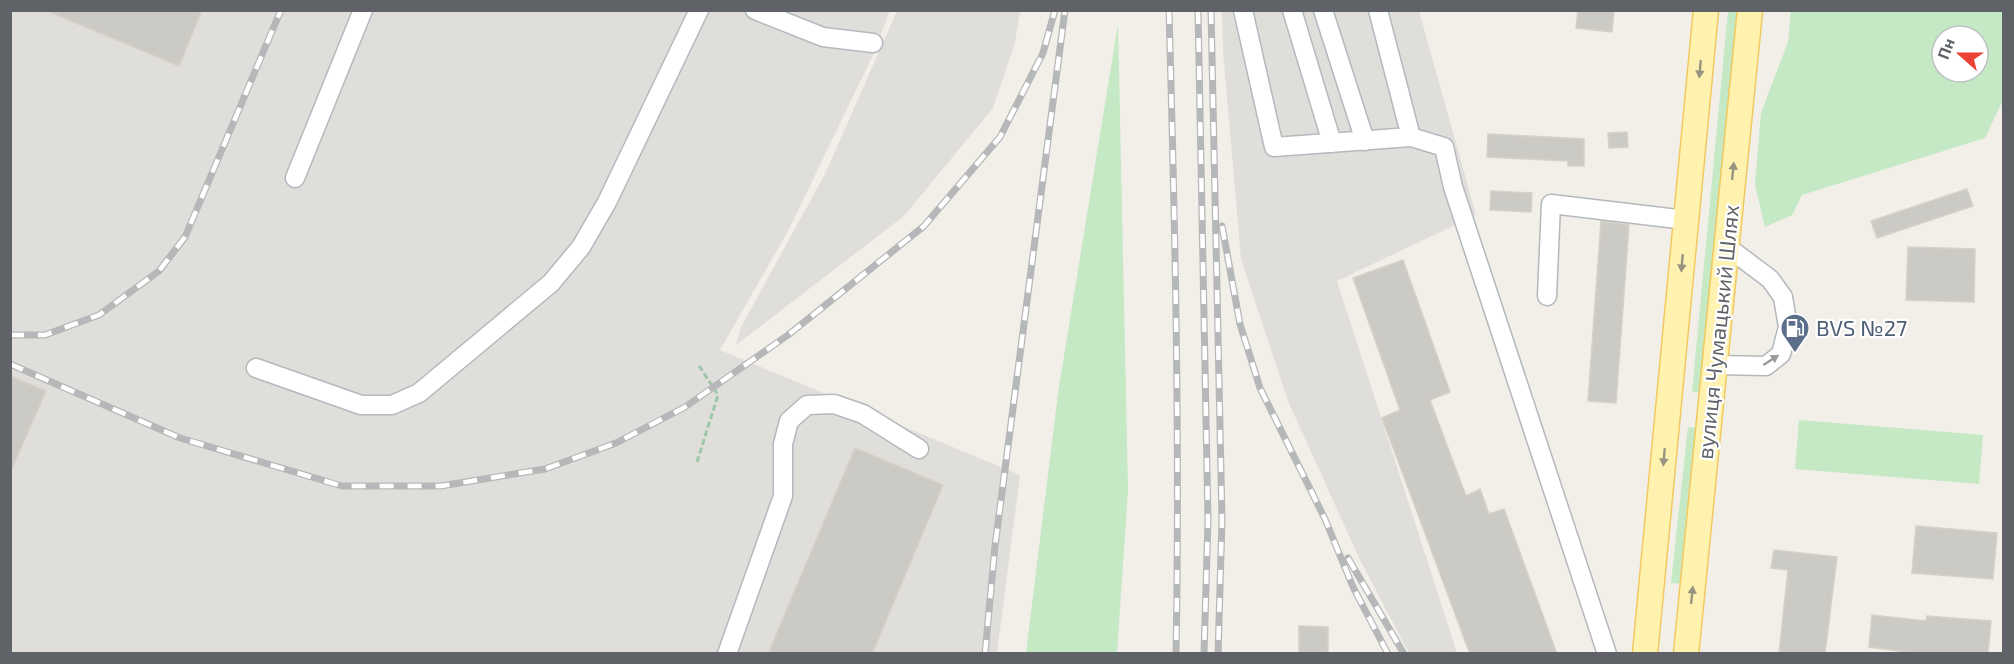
<svg xmlns="http://www.w3.org/2000/svg" width="2014" height="664" viewBox="0 0 2014 664" font-family="'Exo 2',sans-serif">
<rect width="100%" height="100%" fill="#f1efe8"/>
<g fill="#e0deda">
<path d="M10 11H890L872 57 788 231 720 350 1020 475 997 653H11Z"/>
<path d="M897 11H1020L1015 43 993 108 904 216 736 345 741 327 825 174Z"/>
<path d="M1222 11H1419L1476 215 1337 281 1457 653H1409L1360 560 1288 401 1241 259 1223 51Z"/>
</g>
<g fill="#c5e8c5" fill-rule="evenodd">
<path d="M1728 11H1741L1704 393 1692 392Z"/>
<path d="M1791 11H2003V100L1985 138 1802 195 1792 215 1765 227 1755 185 1761 113 1788 42ZM1942 36H1978V72H1942Z"/>
<path d="M1118 24 1128 490 1117 653H1026L1058 393Z"/>
<path d="M1799 420 1983 435 1979 484 1795 469Z"/>
<path d="M1688 427 1702 428 1685 584 1671 583Z"/>
</g>
<g fill="#cccac5" stroke="#d6d1c6" stroke-width="1.5">
<path d="M45 10H202L179 66Z"/>
<path d="M1578 10H1614L1612 32 1576 28Z"/>
<path d="M1627 132 1628 147 1609 148 1608 133Z"/>
<path d="M1488 134 1584 139V166H1568V161L1487 157Z"/>
<path d="M1967 189 1973 206 1877 238 1871 221Z"/>
<path d="M1491 191 1532 193 1531 212 1490 210Z"/>
<path d="M1601 221 1629 225 1616 403 1588 401Z"/>
<path d="M1908 247 1975 249 1974 302 1906 300Z"/>
<path d="M1403 260 1450 392 1430 400 1466 496 1480 489 1489 514 1504 509 1557 654H1470L1382 418 1400 410 1353 278Z"/>
<path d="M10 376 46 391 10 473Z"/>
<path d="M855 448 943 485 872 654H768Z"/>
<path d="M1916 526 1997 533 1993 579 1912 573Z"/>
<path d="M1774 550 1837 557 1825 654H1779L1788 570 1771 568Z"/>
<path d="M1872 615 1926 621 1927 616 1991 621 1988 654H1923L1869 647Z"/>
<path d="M1299 626 1328 627V654H1299Z"/>
</g>
<g fill="none" stroke-linecap="round" stroke-linejoin="round">
<g stroke="#b5b8bc" stroke-width="21">
<g id="minor">
<path d="M755 10 823 37 873 43"/>
<path d="M1243 10 1274 147 1411 137 1378 10"/>
<path d="M1292 10 1332 143"/>
<path d="M1323 10 1365 141"/>
<path d="M1411 137 1444 147 1453 187 1607 654"/>
<path d="M295 178 363 10"/>
<path d="M1547 296 1551 204 1686 220"/>
<path d="M1715 365 1766 366 1781 354 1788 327 1783 297 1770 279 1726 246"/>
<path d="M256 368 361 405H392L419 393 551 283 581 247 607 202 699 10"/>
<path d="M727 654 783 496V444L789 421 807 405 834 404 863 414 919 449"/>
</g>
</g>
<g stroke="#f2c960" stroke-width="27">
<g id="major">
<path d="M1645 654 1706 10"/>
<path d="M1686 654 1750 10"/>
</g>
</g>
<path stroke="#9cc7a9" stroke-width="3" stroke-dasharray="6 3" stroke-linecap="butt" d="M697 462 718 395 698 364"/>
<use href="#minor" stroke="#fff" stroke-width="18"/>
<use href="#major" stroke="#fff2af" stroke-width="24"/>
<g stroke="#b6b7b8" stroke-width="7">
<g id="rail">
<path d="M1169 10C1175 225 1180 439 1176 654"/>
<path d="M1198 10 1208 520 1204 654"/>
<path d="M1211 10 1222 520 1218 654"/>
<path d="M1222 226 1240 324 1260 388 1325 519 1353 587 1388 654"/>
<path d="M10 335H45L99 315 159 271 185 237 281 10"/>
<path d="M10 364 180 438 342 486H441L545 469 616 443 685 407 788 335 924 226 1000 137 1043 53 1055 10"/>
<path d="M1348 558 1404 654"/>
<path d="M985 654 995 546 1065 10"/>
</g>
</g>
<use href="#rail" stroke="#fff" stroke-width="4.5" stroke-dasharray="14" stroke-linecap="butt"/>
</g>
<defs><path id="oneway-solid" d="M-6-.8H1V-3.2L6.5 0L1 3.2V.8H-6Z" transform="scale(1.5)"/></defs>
<g fill="#979581">
<use href="#oneway-solid" transform="translate(1700 69) rotate(95)"/>
<use href="#oneway-solid" transform="translate(1733 171) rotate(-84)"/>
<use href="#oneway-solid" transform="translate(1682 263) rotate(95)"/>
<use href="#oneway-solid" transform="translate(1664 457) rotate(95)"/>
<use href="#oneway-solid" transform="translate(1692 595) rotate(-84)"/>
</g>
<use fill="#979a9d" href="#oneway-solid" transform="translate(1771 360) rotate(-33)"/>
<defs>
<g id="fuel-pin" transform="scale(1.5)"><path d="M0 17L-7.5 6A9.5 9.5 0 1 1 7.5 6Z" fill="#5c6f8a" stroke="#fff"/><path d="M-5.5-6h7V0h2V4h1.3V-2.5L3-4.5l.8-.8L6-3V5H2.5V1h-1V6h-7ZM-4.2-4.7v3.2H.2V-4.7Z" fill="#fff"/></g>
</defs>
<g fill-rule="evenodd">
<use href="#fuel-pin" x="1795" y="328"/>
</g>
<g text-anchor="middle" stroke-width="4.5" stroke-linejoin="round" paint-order="stroke">
<g font-size="22" fill="#4e5e75" stroke="#fff" text-anchor="start">
<text x="1816" y="336">BVS №27</text>
</g>
<g font-size="22" fill="#5f6368" stroke="#fff">
<text transform="translate(1718 332) rotate(-84)" y="8">вулиця Чумацький Шлях</text>
</g>
</g>
<rect width="2014" height="664" fill="none" stroke="#5f6368" stroke-width="24"/>
<g transform="translate(1960 54) rotate(291)"><circle r="28" fill="#ffffff" stroke="#bfc1c3" stroke-width="1.5"/>
<path d="M0-4.5L10 22L0 15L-10 22Z" fill="#ea4335"/>
<text y="-9" font-size="16" font-weight="bold" text-anchor="middle" fill="#5f6368">Пн</text>
</g>
</svg>
